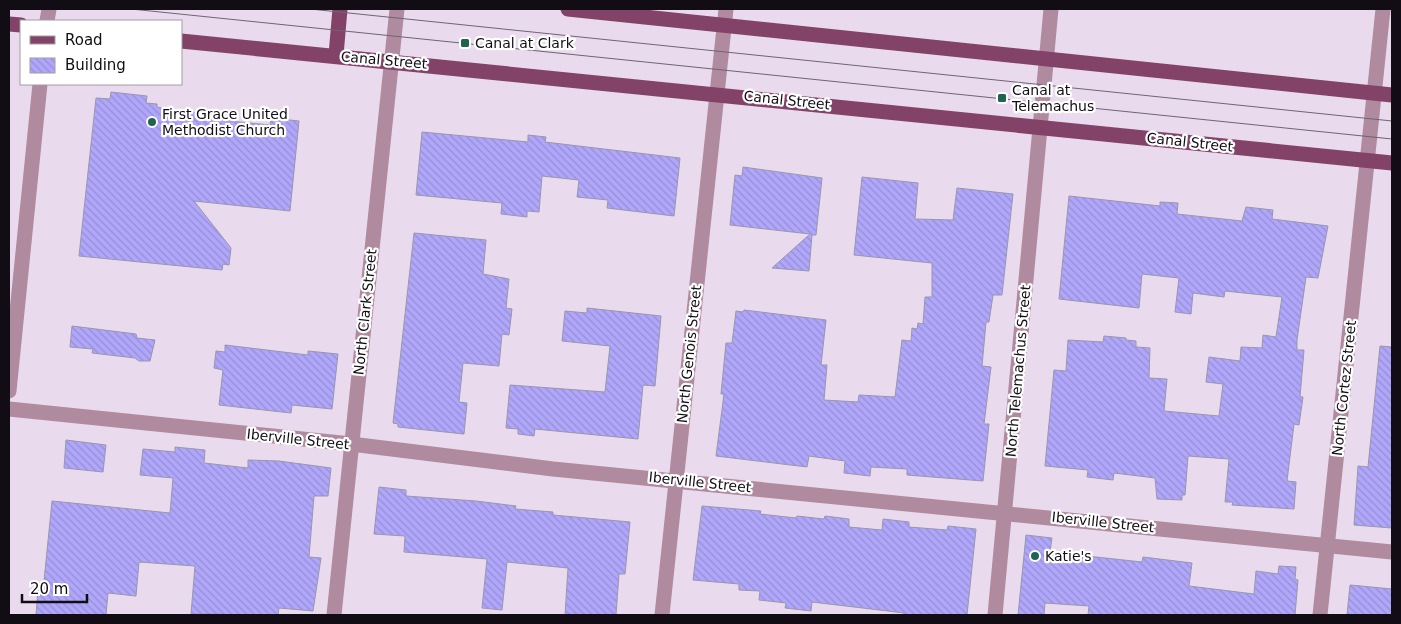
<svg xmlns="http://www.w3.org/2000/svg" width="1401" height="624" viewBox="0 0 1401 624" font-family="'DejaVu Sans',sans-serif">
<defs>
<pattern id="building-back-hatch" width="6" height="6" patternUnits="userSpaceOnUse" patternTransform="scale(1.25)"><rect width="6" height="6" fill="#b0a6fa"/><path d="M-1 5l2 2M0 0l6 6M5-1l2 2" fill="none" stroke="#968ed5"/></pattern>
</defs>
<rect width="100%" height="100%" fill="#e9daee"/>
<g fill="url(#building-back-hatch)" stroke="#9897ac">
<path d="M111 92 147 96 146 103 157 104V107L171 110 211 114 210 119 270 125 271 118 299 121 290 211 194 201 231 248 229 265 223 264 222 270 79 256 96 98 110 99Z"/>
<path d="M422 132 528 142V135L546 137 545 142 680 158 674 216 607 208 608 200 577 197 579 180 542 176 539 212 527 211V217L501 214 502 203 416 195Z"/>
<path d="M743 167 822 178 816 235H812L809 271 772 268 810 234 730 225 735 175 742 176Z"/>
<path d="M862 177 918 183 915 219 953 220 957 188 1013 194 1002 295H993L989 322H986L982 366 991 367 984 424H989L983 481 907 475V469L871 467 870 476 844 473 845 461 809 456 807 467 716 456 724 394H721L726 343H732L736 311 743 312 744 310 826 320 821 365H827L824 400 858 402 859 395 895 397 902 340 911 341 912 328 917 329 918 323 923 324 925 297H932V263L854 255Z"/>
<path d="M1069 196 1160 206V202L1178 203 1177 214 1242 221 1246 207 1273 210 1272 219 1328 226 1318 278 1306 277 1297 340V350H1304L1300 397H1303L1299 425 1294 424 1287 481 1296 482 1294 509 1232 505 1233 502H1225L1229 459 1188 456 1185 495H1182V500L1157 499 1155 478 1114 473 1113 480 1087 477 1088 470 1045 466 1054 370 1066 371 1068 340 1103 342 1104 336 1126 338V340L1136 341V347L1150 348 1149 378 1167 379 1164 411 1219 416 1223 384 1206 382 1209 357 1240 361 1241 347 1262 348 1263 335 1276 337 1282 297 1225 291 1224 297 1193 293 1191 314 1175 312 1179 278 1142 274 1139 308 1059 299Z"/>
<path d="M414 233 486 240 483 274 509 279 506 308 512 309 509 335 502 334 499 366 463 363 459 402 467 403 464 434 398 427V424L393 423Z"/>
<path d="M587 308 661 316 655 386 643 385 638 439 535 429 534 436 518 434V429L506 428 510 385 605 392 610 346 562 341 565 311 587 313Z"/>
<path d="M72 326 136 334 137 338 155 340 150 361H139L135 358 92 353 93 349 70 347Z"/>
<path d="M225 345 308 355V351L338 354 332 409 292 405 291 413 219 405 223 370 214 368 216 351 225 352Z"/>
<path d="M1380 346 1392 347V528L1354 525 1358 466 1368 467Z"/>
<path d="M66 440 106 445 103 472 64 468Z"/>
<path d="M175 447 205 450 204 463 248 468V460L279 461 331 468 328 496H314L309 557 321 558 313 611 279 608 278 615 191 614 195 566 139 562 136 596 108 593 106 615H36L38 590 43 591 52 501 170 513 173 478 140 475 143 449 175 452Z"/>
<path d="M379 487 406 490V496L476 501 516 506 515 509 553 512V515L630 522 625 574H619L616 615H565L568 568 507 562 502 610 482 608 487 559 404 552 405 536 374 534Z"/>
<path d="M702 506 761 511 760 514 796 518 797 516 824 519 825 516 849 519V527L882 530 883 519 909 522V527L947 530 948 526 976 529 967 615H903L904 613 871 609 812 602 811 611 785 608 786 603 759 600 760 591 739 590V584L693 580Z"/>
<path d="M1026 535 1052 538 1050 552 1142 562 1143 557 1192 563 1189 586 1254 594 1256 571 1278 574 1279 566 1296 567 1295 579 1298 580 1295 615H1088L1089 606 1045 603 1044 615H1018Z"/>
<path d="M1350 585 1392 589V615H1347Z"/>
</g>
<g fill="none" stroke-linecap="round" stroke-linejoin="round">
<g stroke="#b08a9e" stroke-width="15">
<path d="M47 21 49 9"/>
<path d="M9 391 40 84"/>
<path d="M9 409 351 444 553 469 1392 552"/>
<path d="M334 615 397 9"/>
<path d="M662 615 726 9"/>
<path d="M995 615 1051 9"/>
<path d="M1320 615 1383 9"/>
</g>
<g stroke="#834267" stroke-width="15">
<path d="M568 9 1392 95"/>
<path d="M9 24 21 25"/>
<path d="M181 41 1392 163"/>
<path d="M336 55 340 9"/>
</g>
<g stroke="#6f6572" stroke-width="1">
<path d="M131 9 1392 139"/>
<path d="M310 9 1392 121"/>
</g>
</g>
<g fill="#206353" stroke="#fff" stroke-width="2">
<rect x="460" y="38" width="10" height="10" rx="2.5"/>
<rect x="997" y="93" width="10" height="10" rx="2.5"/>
<circle cx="152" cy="122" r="5"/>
<circle cx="1035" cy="556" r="5"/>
</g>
<g text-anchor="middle" stroke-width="4.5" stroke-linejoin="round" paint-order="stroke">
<g font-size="14" fill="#120d14" stroke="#fff" text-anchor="start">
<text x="475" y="48">Canal at Clark</text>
<text x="1012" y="95">Canal at<tspan x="1012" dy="16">Telemachus</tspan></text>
<text x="162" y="119">First Grace United<tspan x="162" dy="16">Methodist Church</tspan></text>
<text x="1045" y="561">Katie's</text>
</g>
<g font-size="14" fill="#120d14" stroke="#fff">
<text transform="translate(384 60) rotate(5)" y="5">Canal Street</text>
<text transform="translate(787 100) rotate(6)" y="5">Canal Street</text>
<text transform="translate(1190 142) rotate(6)" y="5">Canal Street</text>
<text transform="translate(365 312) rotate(-84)" y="5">North Clark Street</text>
<text transform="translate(689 354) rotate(-84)" y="5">North Genois Street</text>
<text transform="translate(1018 371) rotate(-85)" y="5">North Telemachus Street</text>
<text transform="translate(1344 388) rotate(-84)" y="5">North Cortez Street</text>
<text transform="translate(298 439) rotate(6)" y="5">Iberville Street</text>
<text transform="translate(700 482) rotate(6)" y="5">Iberville Street</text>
<text transform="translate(1103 522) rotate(6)" y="5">Iberville Street</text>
</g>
</g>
<rect width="1401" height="624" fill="none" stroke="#120d14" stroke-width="20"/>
<rect x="20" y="20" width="162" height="65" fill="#ffffff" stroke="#a09ea1"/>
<rect x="30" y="36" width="25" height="8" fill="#834267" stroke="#a09ea1"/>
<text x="65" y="45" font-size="15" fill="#120d14">Road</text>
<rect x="30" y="58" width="25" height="15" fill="url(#building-back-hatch)" stroke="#a09ea1"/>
<text x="65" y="70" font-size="15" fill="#120d14">Building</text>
<path d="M22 594v8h65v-8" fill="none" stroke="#120d14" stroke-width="2.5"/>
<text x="30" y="594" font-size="15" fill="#120d14" stroke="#ffffff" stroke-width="4" paint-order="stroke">20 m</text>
</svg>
